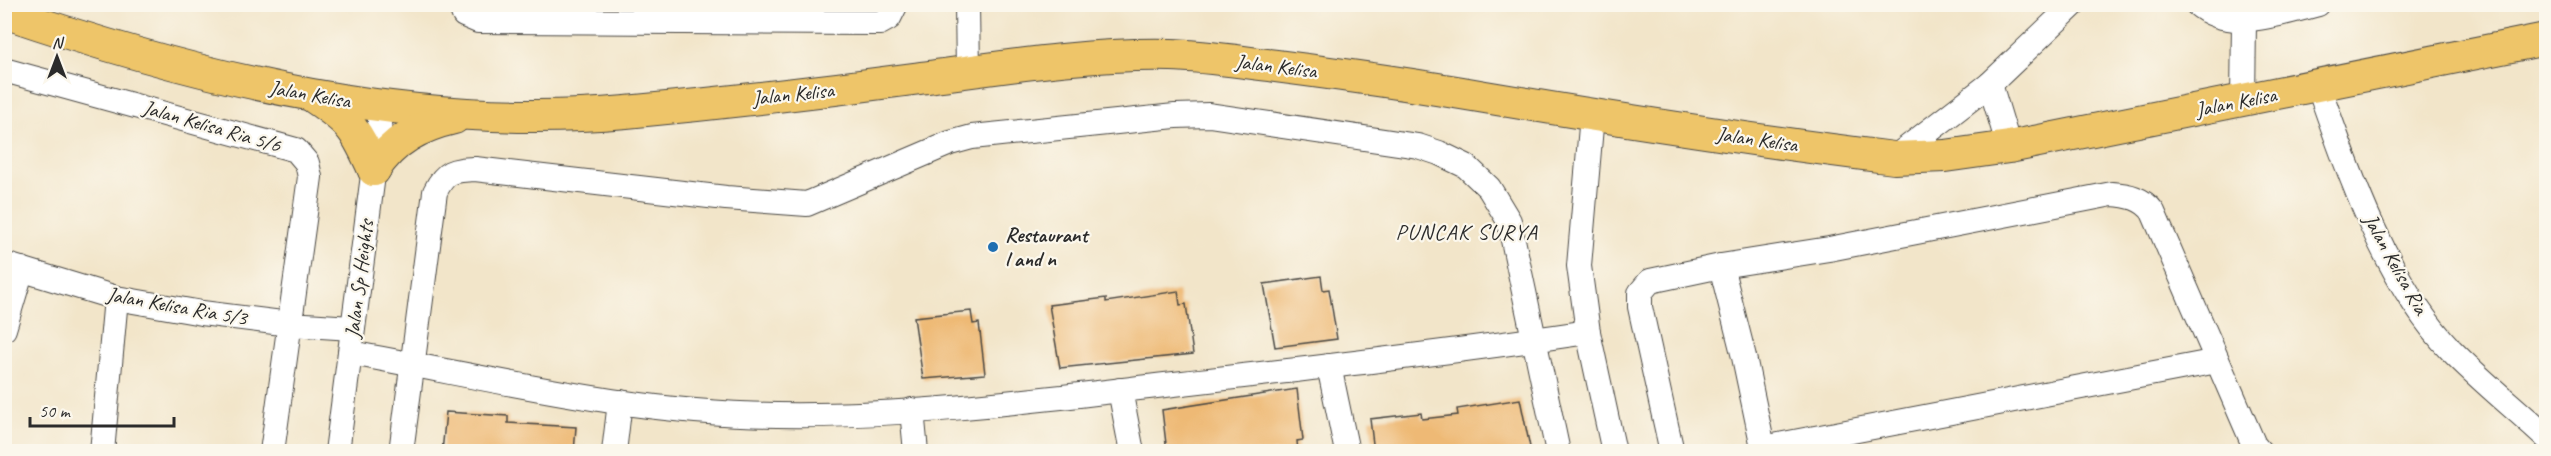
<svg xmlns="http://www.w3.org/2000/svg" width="2551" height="456" viewBox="0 0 2551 456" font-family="Caveat,sans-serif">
<rect width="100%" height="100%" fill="#fbf7ec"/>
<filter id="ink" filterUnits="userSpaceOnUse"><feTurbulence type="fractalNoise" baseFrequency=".0167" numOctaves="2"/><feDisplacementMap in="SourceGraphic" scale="12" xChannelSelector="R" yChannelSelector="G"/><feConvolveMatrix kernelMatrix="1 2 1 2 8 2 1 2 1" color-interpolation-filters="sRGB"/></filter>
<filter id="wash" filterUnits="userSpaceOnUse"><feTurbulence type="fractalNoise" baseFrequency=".008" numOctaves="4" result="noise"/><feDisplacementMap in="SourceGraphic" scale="24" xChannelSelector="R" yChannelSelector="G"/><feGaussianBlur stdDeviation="1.35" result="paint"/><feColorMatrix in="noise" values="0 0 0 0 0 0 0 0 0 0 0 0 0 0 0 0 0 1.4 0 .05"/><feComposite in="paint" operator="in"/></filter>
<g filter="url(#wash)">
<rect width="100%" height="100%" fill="#f2e5c9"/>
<g id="blocks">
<g fill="#eeb975">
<path d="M1321 276 1323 290 1329 289 1337 339 1275 347 1264 284Z"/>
<path d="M1178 291 1180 305 1186 304 1193 354 1060 368 1049 305 1106 298V302Z"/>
<path d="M971 311 973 324 979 323 985 374 923 379 914 317Z"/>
<path d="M1297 389 1303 440 1297 441 1298 452H1167L1162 410Z"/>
<path d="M1520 399 1531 452H1374L1370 419 1421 413 1422 419 1458 415 1457 409Z"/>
<path d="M446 412 508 416V423L576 427 574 452H442Z"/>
</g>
</g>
</g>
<g filter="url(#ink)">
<use href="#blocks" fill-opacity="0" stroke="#494743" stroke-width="1.5"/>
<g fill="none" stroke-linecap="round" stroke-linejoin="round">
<g stroke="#494743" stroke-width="26">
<g id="minor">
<path d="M460 4 464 15 478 21 880 23 889 18 896 4"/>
<path d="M967 4 968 72"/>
<path d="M2197 4C2231 33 2281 13 2318 4"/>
<path d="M4 70 296 150 307 163 310 177 272 452"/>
<path d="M1990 84 2009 147"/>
<path d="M2318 85C2348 171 2387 284 2451 350 2481 381 2515 408 2546 437"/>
<path d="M2243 100 2244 21"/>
<path d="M1592 115 1579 266 1588 332 1614 452"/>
<path d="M1894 158 1990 84 2074 4"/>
<path d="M4 264 116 298 202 313 290 324 352 328"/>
<path d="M1721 266 1744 357 1764 452"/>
<path d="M4 329 22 269"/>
<path d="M350 353C491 378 632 414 777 415 906 417 1036 400 1165 385 1306 369 1447 353 1588 332"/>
<path d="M1329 366 1347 452"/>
<path d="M1120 390 1132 452"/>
<path d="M912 410 916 452"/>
<path d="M1763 448 2217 361"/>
<path d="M102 452 116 298"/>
<path d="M337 452 382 106"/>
<path d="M401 452 435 192C445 171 452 170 475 169L726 198 807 204 950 143 972 137 1175 116 1209 115 1418 146 1439 153 1466 166 1489 188 1509 221 1558 452"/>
<path d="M614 452 620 402"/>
<path d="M1672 452 1640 307V293L1650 281 1721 266 1829 249 2112 194C2128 195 2143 198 2153 212L2254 445 2260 452"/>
</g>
</g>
<g stroke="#494743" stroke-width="34">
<g id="major">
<path d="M4 12C204 80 414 131 626 112 722 103 817 92 913 79 998 68 1085 53 1171 55 1206 56 1241 62 1276 66 1346 75 1416 85 1485 97 1621 120 1757 141 1894 158L1945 156 2009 147 2546 39"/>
<path d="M315 98C352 123 356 130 374 170"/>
<path d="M374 170C393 140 420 126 454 118"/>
</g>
</g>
<use href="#minor" stroke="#fff" stroke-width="24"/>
<use href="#major" stroke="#eec569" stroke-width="32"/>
</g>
</g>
<circle fill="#1f6fb2" stroke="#fbf7ec" stroke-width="2" cx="993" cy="247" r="6"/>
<g text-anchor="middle" stroke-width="4.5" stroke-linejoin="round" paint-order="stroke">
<g font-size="21" fill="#2b2b2b" stroke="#fbf7ec">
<text transform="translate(1276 66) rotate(7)" y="7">Jalan Kelisa</text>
<text transform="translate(310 94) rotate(10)" y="7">Jalan Kelisa</text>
<text transform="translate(793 94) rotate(-6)" y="7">Jalan Kelisa</text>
<text transform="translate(2236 102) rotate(-11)" y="7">Jalan Kelisa</text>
<text transform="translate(212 126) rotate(16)" y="7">Jalan Kelisa Ria 5/6</text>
<text transform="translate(1757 139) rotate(8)" y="7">Jalan Kelisa</text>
<text transform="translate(2396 264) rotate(61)" y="7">Jalan Kelisa Ria</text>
<text transform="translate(359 279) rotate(-83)" y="7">Jalan Sp Heights</text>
<text transform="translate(177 306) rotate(10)" y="7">Jalan Kelisa Ria 5/3</text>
</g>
<g font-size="21" font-weight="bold" fill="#2b2b2b" stroke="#fbf7ec" text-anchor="start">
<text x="1005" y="242">Restaurant<tspan x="1005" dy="24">l and n</tspan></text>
</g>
<g font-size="22" letter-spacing="1.5" fill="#2b2b2b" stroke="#fbf7ec">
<text x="1467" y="239">PUNCAK SURYA</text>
</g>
</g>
<rect width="2551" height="456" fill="none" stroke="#fbf7ec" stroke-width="24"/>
<g transform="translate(57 57)" stroke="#fbf7ec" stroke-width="4.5" paint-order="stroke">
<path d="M0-4.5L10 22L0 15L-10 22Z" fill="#2b2b2b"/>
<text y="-9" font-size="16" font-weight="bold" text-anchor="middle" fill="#2b2b2b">N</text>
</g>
<path d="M30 417v9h144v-9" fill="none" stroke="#2b2b2b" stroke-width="3"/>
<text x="39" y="417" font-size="18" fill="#2b2b2b" stroke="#fbf7ec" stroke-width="4.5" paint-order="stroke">50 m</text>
</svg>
